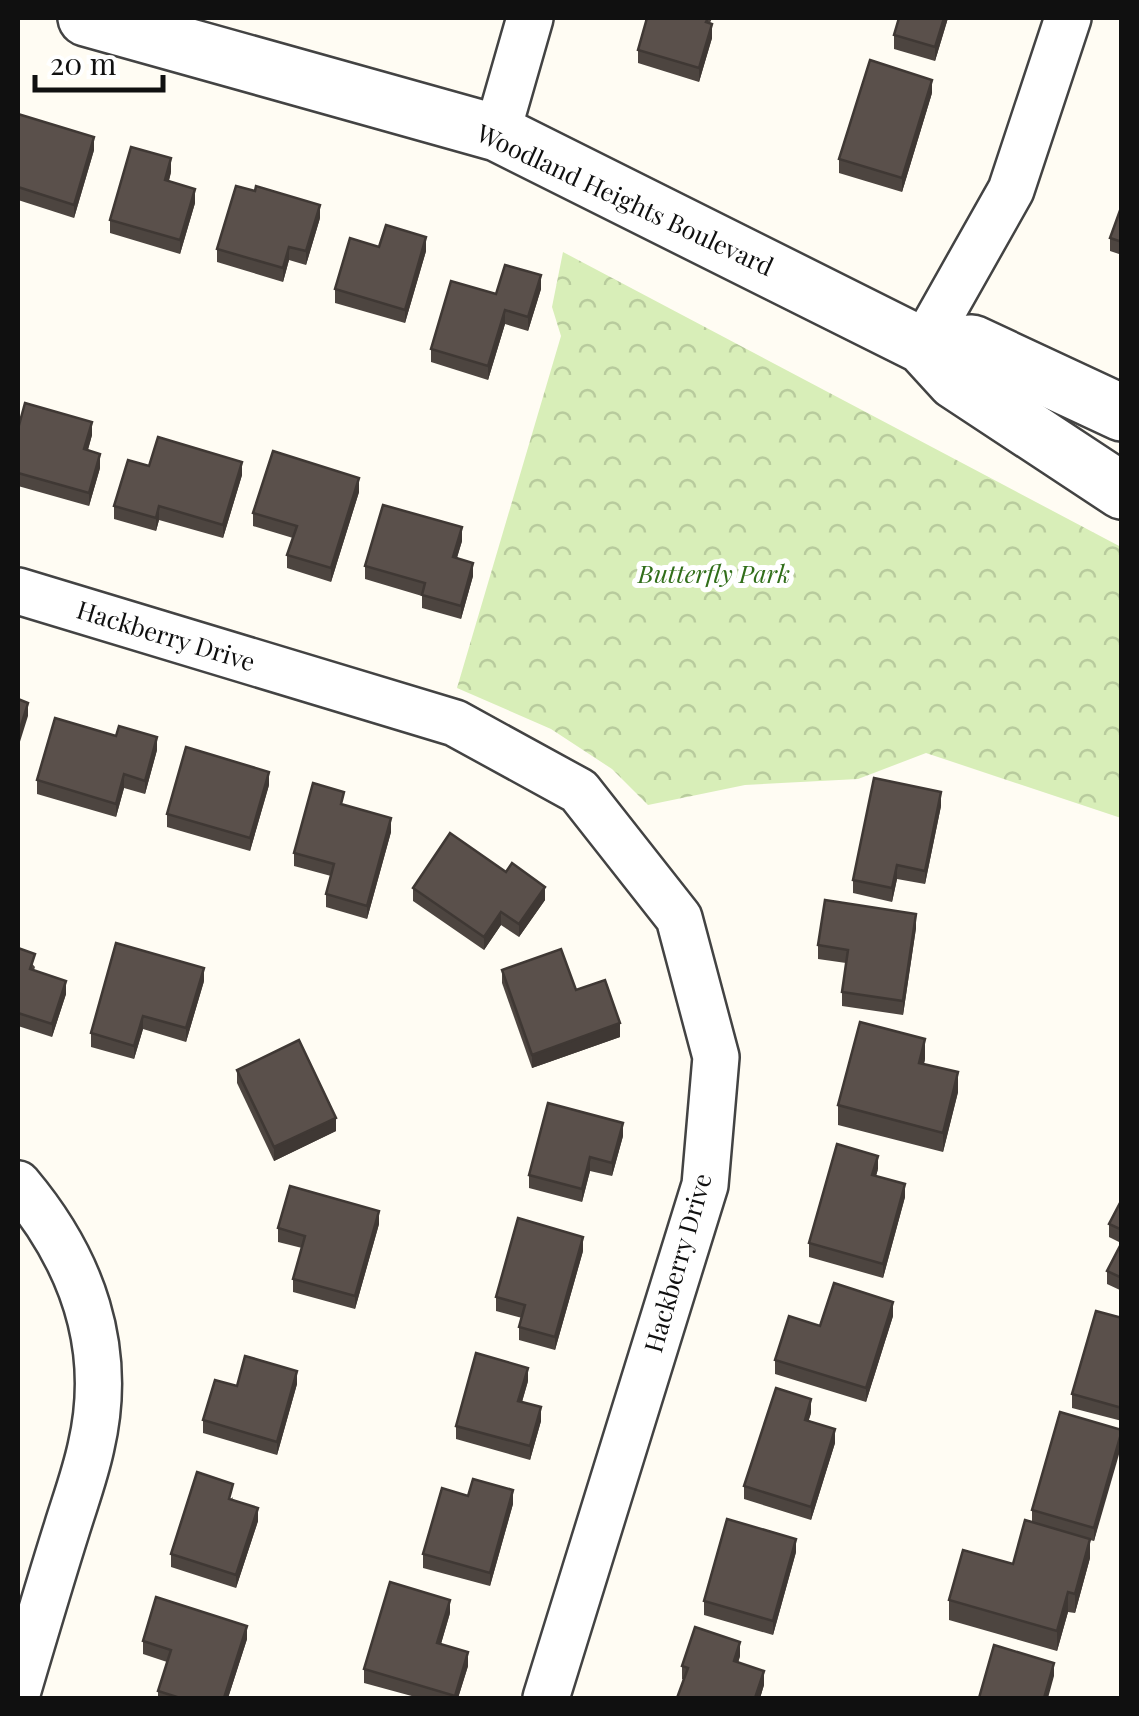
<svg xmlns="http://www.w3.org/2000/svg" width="1139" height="1716" viewBox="0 0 1139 1716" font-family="'Playfair Display',serif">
<defs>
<pattern id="park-crowns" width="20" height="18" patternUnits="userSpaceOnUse" patternTransform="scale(2.5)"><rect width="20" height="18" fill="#d8eeb8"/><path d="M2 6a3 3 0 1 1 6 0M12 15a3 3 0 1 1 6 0" fill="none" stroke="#b8cb9d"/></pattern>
</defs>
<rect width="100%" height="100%" fill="#fffcf3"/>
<path fill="url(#park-crowns)" d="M563 252 1121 547V818L926 753 858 779 745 785 648 805 612 769 551 729 457 688 561 336 552 307Z"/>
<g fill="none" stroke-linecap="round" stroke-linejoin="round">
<g stroke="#434343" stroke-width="50">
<g id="minor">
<path d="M497 133 530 18"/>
<path d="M923 346 1011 190 1068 18"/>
<path d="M18 591 455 723 579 791 679 918 716 1057 705 1185 546 1698"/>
<path d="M18 1184C82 1260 114 1348 91 1447 85 1475 75 1502 67 1528 50 1582 34 1636 18 1690"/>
</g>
</g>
<g stroke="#434343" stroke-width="60">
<g id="tertiary">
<path d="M86 18 497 133 923 346 955 381 1122 491"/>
<path d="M923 346 972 343 1122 413"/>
</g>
</g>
<use href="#minor" stroke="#fff" stroke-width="45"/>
<use href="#tertiary" stroke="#fff" stroke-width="55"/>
</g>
<g fill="#4d4540">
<path d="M647 18H712L710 23 712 38 699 82 638 63V50Z"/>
<path d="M948 18 935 61 894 49V35Z"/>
<path d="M932 93 902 192 839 173V159Z"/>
<path d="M18 114 94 150 74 218 18 200Z"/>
<path d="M171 172 169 181 195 203 180 254 110 233V220Z"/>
<path d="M1122 205V255L1110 251V238Z"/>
<path d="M320 218 306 265 289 260 283 282 217 262V249Z"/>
<path d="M379 247 426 251 405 323 335 303V289Z"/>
<path d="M541 289 528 331 505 324 488 380 431 362V349L496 294Z"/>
<path d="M18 429 92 435 88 450 100 468 89 506 18 486Z"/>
<path d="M149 466 242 475 223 538 159 520 156 531 114 519V506Z"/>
<path d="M359 492 331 582 287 568V555L293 538 253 526V513Z"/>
<path d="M462 541 457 558 473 576 461 619 422 608V596L365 579V566Z"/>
<path d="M157 750 145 794 124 788 116 817 37 794V780Z"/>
<path d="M269 785 250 851 167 827V814Z"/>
<path d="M344 805 391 832 367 919 326 907V894L331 876 294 866V853Z"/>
<path d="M941 806 925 884 897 879 892 902 853 893V880Z"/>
<path d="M506 872 545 900 519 937 501 925 484 950 413 901V888Z"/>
<path d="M916 928 903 1015 842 1006V992L846 963 818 959V945Z"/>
<path d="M18 948 35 967 34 970 66 994 52 1037 18 1026Z"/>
<path d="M502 970 576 990 620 1037 532 1068 502 983Z"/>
<path d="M204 981 186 1042 143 1029 134 1059 91 1047V1033Z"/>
<path d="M925 1059 924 1064 958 1092 943 1152 838 1125V1105Z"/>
<path d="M237 1070 336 1131 274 1161 237 1083Z"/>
<path d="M623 1136 612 1176 590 1171 582 1202 529 1188V1175Z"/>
<path d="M878 1169 876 1176 905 1197 883 1278 809 1257V1243Z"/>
<path d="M1122 1199V1291L1107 1284V1271L1121 1243 1109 1237V1224Z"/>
<path d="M379 1224 355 1309 293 1292V1279L302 1248 278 1242V1228Z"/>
<path d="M583 1251 555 1350 519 1340V1327L522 1318 496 1311V1297Z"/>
<path d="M893 1316 866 1402 775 1374V1360L820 1326Z"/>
<path d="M1122 1318V1421L1072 1408V1394Z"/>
<path d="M528 1381 522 1402 541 1421 530 1460 456 1439V1426Z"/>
<path d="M297 1384 277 1455 203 1433V1420L237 1386Z"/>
<path d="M811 1413 808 1421 835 1443 811 1520 744 1499V1486Z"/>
<path d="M1122 1430 1094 1541 1090 1540V1558L1075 1613 1068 1612 1057 1651 949 1620V1600L1013 1564 1032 1522V1510Z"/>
<path d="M468 1496 513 1504 490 1586 423 1568V1554Z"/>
<path d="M233 1497 232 1500 258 1521 236 1588 171 1567V1554Z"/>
<path d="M796 1552 773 1635 704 1615V1601Z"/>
<path d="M450 1613 441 1644 468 1666 458 1698H419L364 1683V1669Z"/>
<path d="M247 1639 228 1698H158V1691L167 1662 143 1654V1641Z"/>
<path d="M740 1656 738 1663 764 1685 760 1698H677L684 1680 682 1679V1666Z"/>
</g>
<g fill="#3f3834">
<path d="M944 18H948L935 61V47Z"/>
<path d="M712 24V38L699 82V68Z"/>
<path d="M932 80V93L902 192V178Z"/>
<path d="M94 137V150L74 218V205Z"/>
<path d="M171 158V172L165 194V180Z"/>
<path d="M195 189V203L180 254V240Z"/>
<path d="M320 205V218L306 265V251Z"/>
<path d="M426 237V251L405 323V310Z"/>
<path d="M289 247V260L283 282V268Z"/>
<path d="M541 275V289L528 331V317Z"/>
<path d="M505 310V324L488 380V366Z"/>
<path d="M92 422V435L84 463V449Z"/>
<path d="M100 454V468L89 506V493Z"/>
<path d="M242 462V475L223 538V525Z"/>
<path d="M359 478V492L331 582V568Z"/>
<path d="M159 506V520L156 531V518Z"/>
<path d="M462 527V541L453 570V557Z"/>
<path d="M473 563V576L461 619V606Z"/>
<path d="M28 703V716L18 748V735Z"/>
<path d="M157 737V750L145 794V781Z"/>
<path d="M269 772V785L250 851V838Z"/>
<path d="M124 774V788L116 817V804Z"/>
<path d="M941 792V806L925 884V871Z"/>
<path d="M391 818V832L367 919V906Z"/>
<path d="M897 865V879L892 902V888Z"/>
<path d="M545 887V900L519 937V924Z"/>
<path d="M501 912V925L484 950V937Z"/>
<path d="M916 914V928L903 1015V1001Z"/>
<path d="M204 968V981L186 1042V1028Z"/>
<path d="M66 981V994L52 1037V1024Z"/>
<path d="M143 1016V1029L134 1059V1046Z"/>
<path d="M620 1023V1037L532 1068V1055Z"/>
<path d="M925 1039V1059L919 1082V1063Z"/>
<path d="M958 1072V1092L943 1152V1133Z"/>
<path d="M336 1118V1131L274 1161V1147Z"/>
<path d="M623 1123V1136L612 1176V1163Z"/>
<path d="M878 1156V1169L872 1189V1175Z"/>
<path d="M590 1157V1171L582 1202V1189Z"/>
<path d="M905 1184V1197L883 1278V1264Z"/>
<path d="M379 1211V1224L355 1309V1296Z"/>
<path d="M583 1237V1251L555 1350V1337Z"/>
<path d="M893 1302V1316L866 1402V1388Z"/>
<path d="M528 1368V1381L518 1415V1401Z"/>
<path d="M297 1371V1384L277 1455V1442Z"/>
<path d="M811 1399V1413L805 1433V1420Z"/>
<path d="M541 1407V1421L530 1460V1446Z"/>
<path d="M835 1429V1443L811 1520V1507Z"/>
<path d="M1122 1431V1444L1094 1541V1528Z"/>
<path d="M513 1490V1504L490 1586V1573Z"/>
<path d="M258 1508V1521L236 1588V1575Z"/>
<path d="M796 1539V1552L773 1635V1621Z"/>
<path d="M1090 1539V1558L1075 1613V1594Z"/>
<path d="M1068 1592V1612L1057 1651V1631Z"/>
<path d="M450 1600V1613L437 1657V1643Z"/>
<path d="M247 1626V1639L228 1698H224Z"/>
<path d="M740 1642V1656L734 1675V1661Z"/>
<path d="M468 1652V1666L458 1698H455Z"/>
<path d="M1054 1663V1676L1048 1698H1044Z"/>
<path d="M764 1671V1685L760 1698H755Z"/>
</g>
<g fill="#5a504b" stroke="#3f3834" stroke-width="2.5">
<path d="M647 18H708L706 22 712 24 699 68 638 50Z"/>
<path d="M899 18H944L935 47 894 35Z"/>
<path d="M870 60 932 80 902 178 839 159Z"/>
<path d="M18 114 94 137 74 205 18 187Z"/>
<path d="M131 147 171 158 165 180 195 189 180 240 110 220Z"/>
<path d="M236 186 255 191 256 186 320 205 306 251 289 247 283 268 217 249Z"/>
<path d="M1122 205V242L1110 238Z"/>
<path d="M386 225 426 237 405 310 335 289 350 238 379 247Z"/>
<path d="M505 265 541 275 528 317 505 310 488 366 431 349 451 281 496 294Z"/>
<path d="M25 403 92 422 84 449 100 454 89 493 18 473V429Z"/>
<path d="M158 437 242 462 223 525 159 506 156 518 114 506 128 460 149 466Z"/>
<path d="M273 451 359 478 331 568 287 555 297 526 253 513Z"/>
<path d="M383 505 462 527 453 557 473 563 461 606 422 595 425 583 365 566Z"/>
<path d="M18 699 28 703 18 735Z"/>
<path d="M55 718 116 736 119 726 157 737 145 781 124 774 116 804 37 780Z"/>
<path d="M186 747 269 772 250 838 167 814Z"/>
<path d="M874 778 941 792 925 871 897 865 892 888 853 880Z"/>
<path d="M313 783 344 792 341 804 391 818 367 906 326 894 334 864 294 853Z"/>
<path d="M450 833 506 872 512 863 545 887 519 924 501 912 484 937 413 888Z"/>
<path d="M825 900 916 914 903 1001 842 992 848 950 818 945Z"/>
<path d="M116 943 204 968 186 1028 143 1016 134 1046 91 1033Z"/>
<path d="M18 948 35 954 30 969 66 981 52 1024 18 1013Z"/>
<path d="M561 949 576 990 605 980 620 1023 532 1055 502 970Z"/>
<path d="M860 1022 925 1039 919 1063 958 1072 943 1133 838 1105Z"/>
<path d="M299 1040 336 1118 274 1147 237 1070Z"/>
<path d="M548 1103 623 1123 612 1163 590 1157 582 1189 529 1175Z"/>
<path d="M837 1144 878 1156 872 1175 905 1184 883 1264 809 1243Z"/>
<path d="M290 1186 379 1211 355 1296 293 1279 305 1236 278 1228Z"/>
<path d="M1122 1199V1230L1109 1224Z"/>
<path d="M518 1218 583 1237 555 1337 519 1327 525 1305 496 1297Z"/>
<path d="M1122 1242V1278L1107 1271Z"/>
<path d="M834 1283 893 1302 866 1388 775 1360 789 1316 820 1326Z"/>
<path d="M1096 1311 1122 1318V1408L1072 1394Z"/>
<path d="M476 1353 528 1368 518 1401 541 1407 530 1446 456 1426Z"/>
<path d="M245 1356 297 1371 277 1442 203 1420 215 1380 237 1386Z"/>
<path d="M776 1388 811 1399 805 1420 835 1429 811 1507 744 1486Z"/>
<path d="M1060 1412 1122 1430 1094 1528 1032 1510Z"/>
<path d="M197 1472 233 1484 229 1499 258 1508 236 1575 171 1554Z"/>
<path d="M473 1479 513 1490 490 1573 423 1554 442 1488 468 1496Z"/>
<path d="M727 1519 796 1539 773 1621 704 1601Z"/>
<path d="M1025 1520 1090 1539 1075 1594 1068 1592 1057 1631 949 1600 963 1550 1013 1564Z"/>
<path d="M390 1582 450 1600 437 1643 468 1652 455 1696 364 1669Z"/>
<path d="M156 1597 247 1626 224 1698H180L158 1691 171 1650 143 1641Z"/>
<path d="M695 1627 740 1642 734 1661 764 1671 755 1698H677L688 1668 682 1666Z"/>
<path d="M994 1645 1054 1663 1044 1698H979Z"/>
</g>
<g text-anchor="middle" stroke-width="10" stroke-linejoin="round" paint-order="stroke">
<g font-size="25" fill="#101010" stroke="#fff">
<text transform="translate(625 200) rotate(25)" y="9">Woodland Heights Boulevard</text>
<text transform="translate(166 636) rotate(17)" y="9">Hackberry Drive</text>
<text transform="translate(678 1263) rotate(-74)" y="9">Hackberry Drive</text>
</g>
<g font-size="25" font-style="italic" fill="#316e1a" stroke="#fff">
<text x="714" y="583">Butterfly Park</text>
</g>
</g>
<rect width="1139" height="1716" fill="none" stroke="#101010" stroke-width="40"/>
<path d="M35 75v15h128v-15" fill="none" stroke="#101010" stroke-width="5"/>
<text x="50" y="75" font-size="30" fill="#101010" stroke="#ffffff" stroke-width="8" paint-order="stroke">20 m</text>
</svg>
